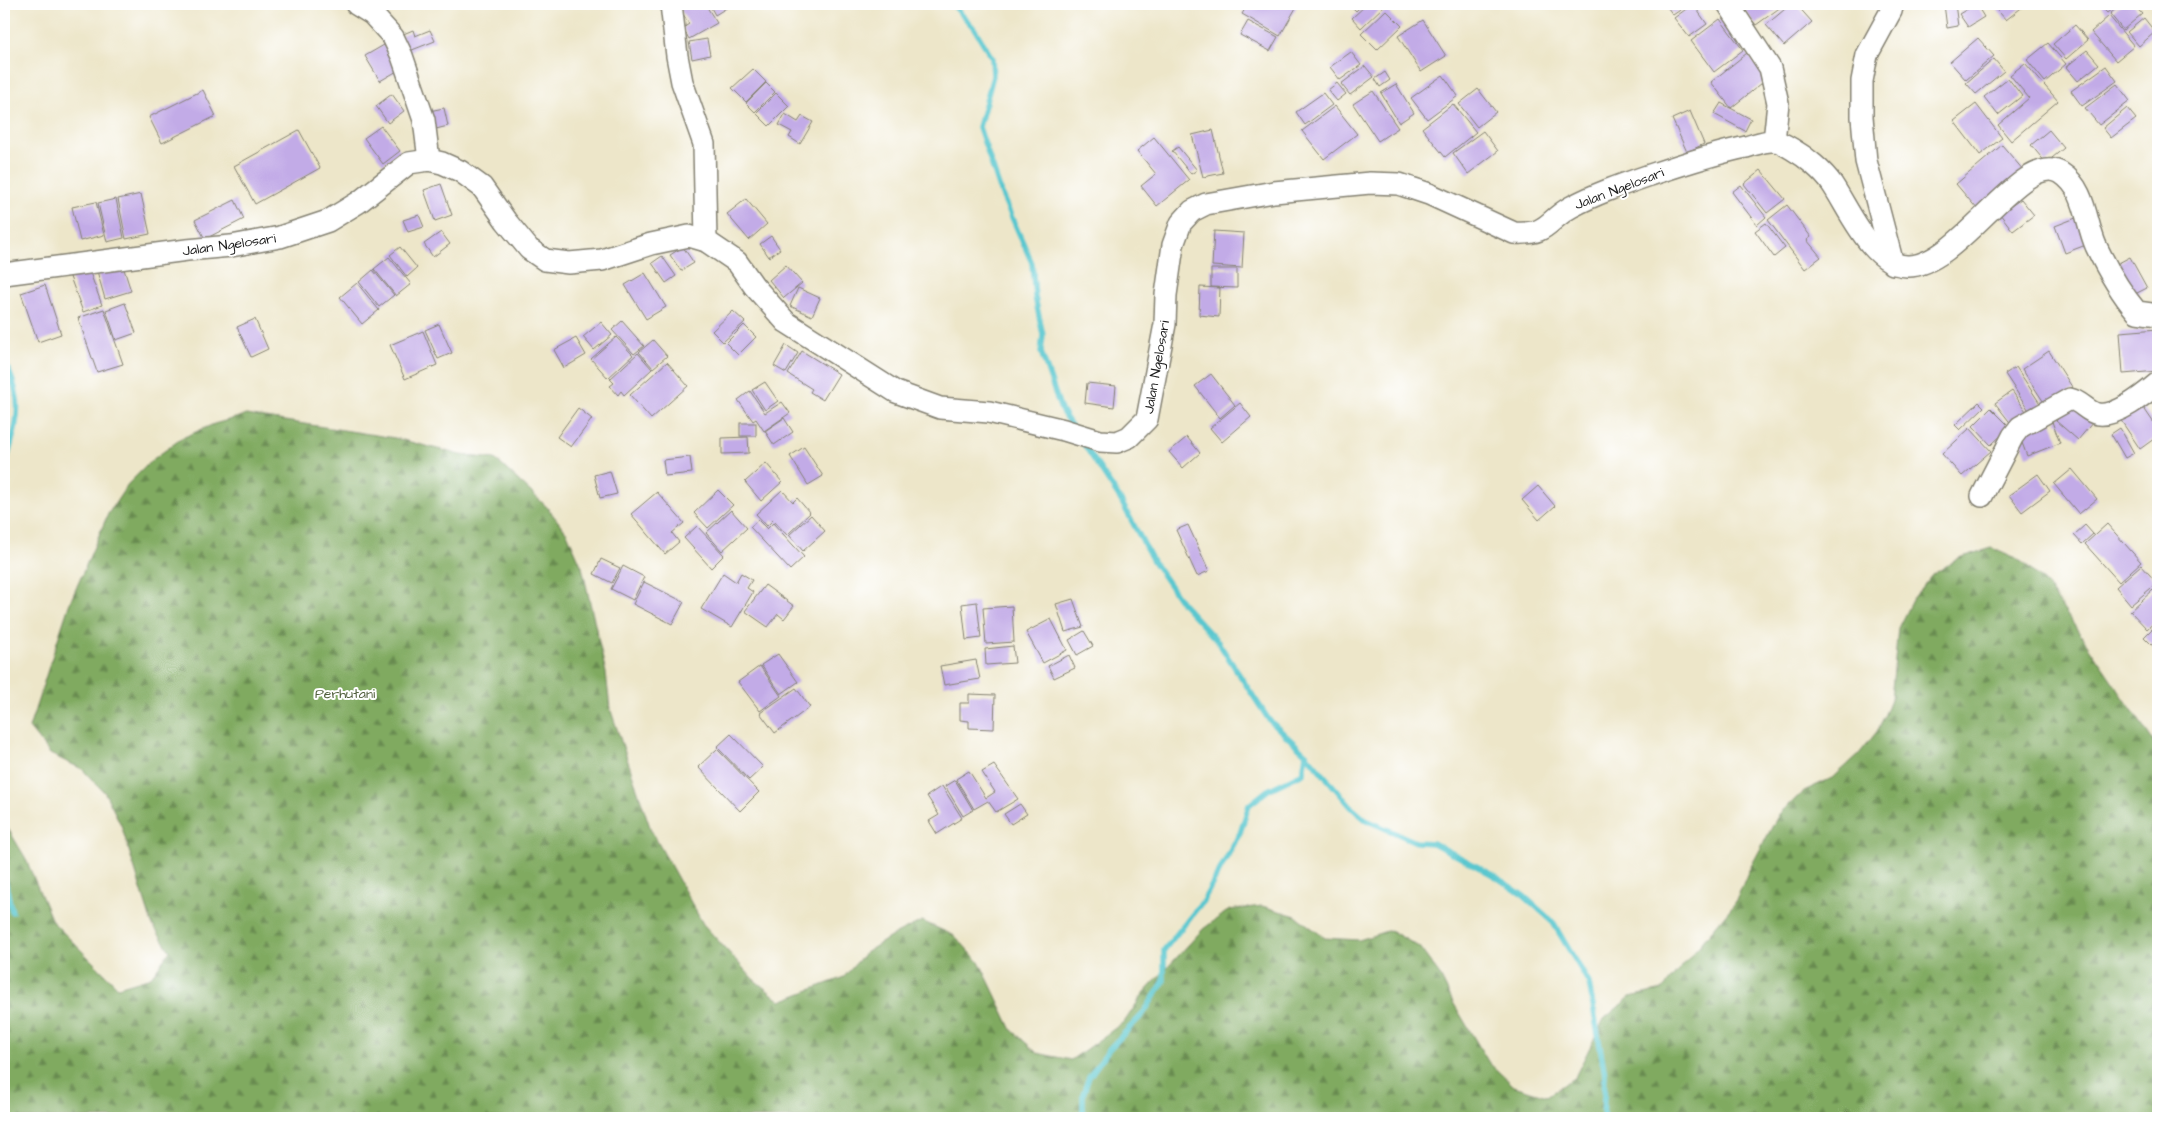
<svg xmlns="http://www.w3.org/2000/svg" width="2162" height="1122" viewBox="0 0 2162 1122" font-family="'Architects Daughter',sans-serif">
<defs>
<pattern id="forest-firs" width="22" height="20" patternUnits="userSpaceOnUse" patternTransform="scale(1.25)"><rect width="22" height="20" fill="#80aa61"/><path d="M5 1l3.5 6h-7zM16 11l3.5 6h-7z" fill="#688a4f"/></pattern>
</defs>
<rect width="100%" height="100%" fill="#fff"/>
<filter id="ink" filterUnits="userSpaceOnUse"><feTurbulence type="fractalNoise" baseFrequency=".02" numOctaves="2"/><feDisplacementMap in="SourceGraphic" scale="10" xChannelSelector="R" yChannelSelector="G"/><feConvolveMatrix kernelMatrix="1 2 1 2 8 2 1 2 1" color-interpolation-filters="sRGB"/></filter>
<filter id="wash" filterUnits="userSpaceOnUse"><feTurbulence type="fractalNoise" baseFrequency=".0096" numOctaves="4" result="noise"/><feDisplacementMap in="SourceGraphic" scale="20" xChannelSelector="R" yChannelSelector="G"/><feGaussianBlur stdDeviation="1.12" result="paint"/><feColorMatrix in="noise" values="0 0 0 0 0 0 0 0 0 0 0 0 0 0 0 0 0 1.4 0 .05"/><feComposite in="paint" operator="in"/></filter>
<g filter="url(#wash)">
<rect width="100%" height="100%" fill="#ede6c9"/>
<path fill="url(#forest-firs)" stroke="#4e633e" d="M246 415 395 438 461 455 495 459 547 507 567 533 582 567 606 673 610 708 651 830 703 924 753 979 781 1001 844 977 865 953 892 936 922 921 955 936 980 963 1012 1030 1037 1053 1071 1060 1125 1021 1143 994 1203 929 1229 910 1262 906 1296 916 1325 938 1359 940 1390 930 1419 947 1439 974 1454 1004 1489 1063 1514 1086 1547 1096 1575 1077 1604 1019 1630 997 1662 990 1735 903 1748 872 1779 814 1804 791 1834 777 1859 754 1879 729 1891 699 1898 628 1912 600 1932 575 1959 558 1992 548 2022 562 2046 584 2158 748V1118H4V822L25 857 52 921 118 987 151 977 170 951 152 924 121 825 105 793 82 769 50 754 29 728 69 605 108 514 128 484 152 460 182 438 214 424Z"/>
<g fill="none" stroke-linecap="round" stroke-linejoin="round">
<g stroke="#5ac7cf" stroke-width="5.5">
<path d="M952 4 974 28 992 58 993 76 979 127 1002 195 1032 263 1035 297 1043 335 1041 352 1061 410 1072 427"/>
<path d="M4 361C28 406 15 425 4 471"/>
<path d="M1083 443 1120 499 1153 561 1182 603 1218 642 1269 720 1306 754 1352 808 1366 820 1416 842 1433 843 1495 876 1524 896 1552 921 1589 983 1605 1075 1603 1118"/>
<path d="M4 876 12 912"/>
<path d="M1083 1111V1094L1089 1077 1109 1049 1143 1014 1164 981V950L1203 901 1240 833 1249 805 1268 790 1303 773 1306 754"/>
</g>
</g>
<g id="blocks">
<g fill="#c2abe7">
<path d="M677 4H705L717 23 689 39 683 28 689 24Z"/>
<path d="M709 4H726L728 7 715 15Z"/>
<path d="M1248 4H1294L1297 6 1280 36 1242 14Z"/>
<path d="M1351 4H1363L1356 11 1350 5Z"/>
<path d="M1367 4H1386L1361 28 1352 18Z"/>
<path d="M1665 4H1689L1673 15Z"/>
<path d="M1693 4 1707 24 1689 37 1674 18Z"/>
<path d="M1755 4H1785L1756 25 1745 11Z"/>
<path d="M1791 4H1796L1812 22 1784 46 1766 25Z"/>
<path d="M1944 4H1955L1958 26 1947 28Z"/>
<path d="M1976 4 1984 17 1968 27 1959 14Z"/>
<path d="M1992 4H2024L2025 5 2006 20Z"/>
<path d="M2105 4H2118L2107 13 2101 7Z"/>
<path d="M2121 4H2133L2142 14 2123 30 2110 14Z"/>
<path d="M1386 10 1402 26 1377 50 1361 34Z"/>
<path d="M2109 16 2134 46 2116 61 2091 32Z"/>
<path d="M2144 18 2155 32 2139 46 2127 32Z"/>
<path d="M1720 19 1743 50 1714 72 1691 41Z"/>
<path d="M1423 20 1446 56 1421 72 1398 36Z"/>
<path d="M1248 21 1278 37 1270 51 1240 35Z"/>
<path d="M2075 25 2088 40 2066 59 2053 44Z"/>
<path d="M413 30 415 36 430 30 435 41 407 52 401 35Z"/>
<path d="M1978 38 1994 56 1966 80 1950 62Z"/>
<path d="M707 39 710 55 692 59 689 42Z"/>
<path d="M2048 43 2066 64 2045 82 2027 60Z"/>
<path d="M384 45 399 70 380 81 365 56Z"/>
<path d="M2087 50 2099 64 2078 81 2066 67Z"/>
<path d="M1351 52 1361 65 1340 80 1330 67Z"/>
<path d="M1747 53 1767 79 1731 108 1711 82Z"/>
<path d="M1994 59 2004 71 1976 94 1966 83Z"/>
<path d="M2025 63 2058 101 2011 141 1998 125 2029 98 2010 75Z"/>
<path d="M1365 66 1374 77 1350 95 1341 84Z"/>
<path d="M2106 66 2117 81 2082 106 2071 91Z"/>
<path d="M753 69 766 82 746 102 732 88Z"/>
<path d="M1385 72 1390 80 1380 87 1375 79Z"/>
<path d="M1443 75 1458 96 1427 119 1411 98Z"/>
<path d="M2008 78 2022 96 1998 115 1984 97Z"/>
<path d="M766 83 775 92 755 112 746 103Z"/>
<path d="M1337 83 1346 94 1337 101 1328 90Z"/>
<path d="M1396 84 1414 113 1399 123 1381 93Z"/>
<path d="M2117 84 2130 101 2099 125 2085 108Z"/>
<path d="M1478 89 1496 112 1477 127 1459 104Z"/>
<path d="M203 90 216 116 162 143 149 117Z"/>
<path d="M1373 91 1398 128 1378 141 1353 104Z"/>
<path d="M776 93 789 106 769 126 756 113Z"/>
<path d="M1323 93 1332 105 1305 125 1296 112Z"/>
<path d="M392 94 404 111 388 123 376 106Z"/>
<path d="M1721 103 1751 119 1745 131 1714 114Z"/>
<path d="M1453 104 1476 132 1445 157 1422 128Z"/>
<path d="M1976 104 2002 138 1980 155 1954 121Z"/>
<path d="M1335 106 1357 134 1324 159 1302 131Z"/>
<path d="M444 108 448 126 428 131 424 112Z"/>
<path d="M2127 108 2136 119 2111 138 2103 128Z"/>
<path d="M1690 111 1704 144 1687 152 1672 119Z"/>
<path d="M785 114 798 122 802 116 813 122 800 144 789 137 792 132 779 125Z"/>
<path d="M381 126 400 151 383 164 364 138Z"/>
<path d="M299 130 320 168 255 204 234 166Z"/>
<path d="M1213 130 1223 173 1203 177 1192 135Z"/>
<path d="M2049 130 2064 148 2046 163 2031 145Z"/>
<path d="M1483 131 1498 151 1468 174 1453 153Z"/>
<path d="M1154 137 1189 180 1157 206 1141 186 1156 174 1137 151Z"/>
<path d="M2002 145 2024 171 1978 210 1956 184Z"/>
<path d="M1178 147 1197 170 1191 174 1172 151Z"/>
<path d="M1761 170 1785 199 1767 213 1744 184Z"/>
<path d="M441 184 452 215 435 221 424 190Z"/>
<path d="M1741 185 1766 217 1757 225 1732 192Z"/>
<path d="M141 194 150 234 126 239 118 199Z"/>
<path d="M116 199 124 238 107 242 98 203Z"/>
<path d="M746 199 767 224 749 240 727 214Z"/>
<path d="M2021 199 2034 215 2013 231 2000 214Z"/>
<path d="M235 200 244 219 205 239 195 220Z"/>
<path d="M96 202 104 235 80 241 72 207Z"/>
<path d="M1787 205 1811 237 1807 240 1821 257 1805 269 1768 220Z"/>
<path d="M419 215 424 227 408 232 403 220Z"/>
<path d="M2081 216 2091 243 2065 253 2055 226Z"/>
<path d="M1766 223 1785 248 1774 257 1755 231Z"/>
<path d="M1214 231 1244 233 1242 268 1212 266Z"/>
<path d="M441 232 450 244 433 257 424 244Z"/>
<path d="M771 236 780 249 769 257 760 244Z"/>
<path d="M400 247 417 268 407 277 390 255Z"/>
<path d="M683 247 694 263 681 271 670 255Z"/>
<path d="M662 256 676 276 666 283 652 263Z"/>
<path d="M389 257 411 284 396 296 374 269Z"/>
<path d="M2130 257 2147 288 2129 297 2113 266Z"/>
<path d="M122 263 131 291 105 299 97 271Z"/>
<path d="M786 265 802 283 784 298 769 280Z"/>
<path d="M1211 269H1237V288L1211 287Z"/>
<path d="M89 270 102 305 83 312 70 277Z"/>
<path d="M373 270 394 295 379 307 359 282Z"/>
<path d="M645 273 666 307 646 319 625 285Z"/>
<path d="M357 283 379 310 362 324 340 297Z"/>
<path d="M45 285 61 334 38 342 21 293Z"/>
<path d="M1200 287 1220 288 1219 317 1199 315Z"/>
<path d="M798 288 820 298 812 316 790 306Z"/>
<path d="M125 303 136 333 116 340 106 310Z"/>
<path d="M104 309 123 364 97 372 78 318Z"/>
<path d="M733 311 745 322 723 342 712 331Z"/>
<path d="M255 319 268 349 251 357 237 327Z"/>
<path d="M622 321 644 346 634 354 612 330Z"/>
<path d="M601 322 612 335 594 350 583 337Z"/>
<path d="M439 324 452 353 438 359 425 330Z"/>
<path d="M744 325 756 337 738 355 726 343Z"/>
<path d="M2158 329V371L2123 374 2120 332Z"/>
<path d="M423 331 437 365 405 379 390 345Z"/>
<path d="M616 337 633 355 608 378 591 359Z"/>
<path d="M576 338 586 355 564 368 554 350Z"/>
<path d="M653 340 667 356 653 368 639 352Z"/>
<path d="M786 345 798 353 786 373 774 366Z"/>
<path d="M802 351 839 374 823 400 810 392 812 389 788 374Z"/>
<path d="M2049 351 2074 390 2047 407 2022 369Z"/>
<path d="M638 353 652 369 624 395 621 391 618 395 610 386 614 383 610 379Z"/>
<path d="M667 362 688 386 651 419 630 395Z"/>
<path d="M2016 367 2043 408 2032 415 2005 374Z"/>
<path d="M1211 374 1235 405 1220 418 1195 386Z"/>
<path d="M765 382 778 401 765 410 752 390Z"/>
<path d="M1087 383 1116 386 1114 407 1085 403Z"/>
<path d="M750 391 765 413 782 402 790 413 764 431 756 419 753 421 738 400Z"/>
<path d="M2012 391 2028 414 2012 425 1995 403Z"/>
<path d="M1979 402 1984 407 1960 430 1955 425Z"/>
<path d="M1240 403 1251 417 1222 442 1210 428Z"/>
<path d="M2072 403 2093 422 2078 440 2056 421Z"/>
<path d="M2141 404 2158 429V436L2140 449 2120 419Z"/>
<path d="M578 408 592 419 571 447 557 437Z"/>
<path d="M1991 408 2010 427 1991 445 1973 426Z"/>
<path d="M784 418 793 432 774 445 765 431Z"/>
<path d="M2051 419 2060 443 2027 456 2018 432Z"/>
<rect x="740" y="423" width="16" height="13"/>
<path d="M1970 428 1991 451 1962 476 1942 454Z"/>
<path d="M2120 428 2134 453 2125 458 2111 434Z"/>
<path d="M748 437 749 453 722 454V438Z"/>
<path d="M1187 437 1200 453 1183 468 1169 452Z"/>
<path d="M804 447 823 476 808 485 790 456Z"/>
<path d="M690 457 692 473 665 476 663 460Z"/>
<path d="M766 463 782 482 761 501 745 482Z"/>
<path d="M2072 469 2097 499 2079 514 2054 484Z"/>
<path d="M610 471 617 494 600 498 594 475Z"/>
<path d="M2038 474 2050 491 2022 512 2009 495Z"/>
<path d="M1538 486 1555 506 1539 520 1522 500Z"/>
<path d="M718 490 733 505 708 528 694 513Z"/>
<path d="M782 490 793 502 797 498 810 513 787 535 773 520 767 526 756 514Z"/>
<path d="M657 492 684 523 672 533 679 542 665 554 631 514Z"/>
<path d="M731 510 747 528 722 551 706 533Z"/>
<path d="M811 515 825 531 803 551 789 535Z"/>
<path d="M758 520 767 529 773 523 804 557 790 570 750 527Z"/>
<path d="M2107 524 2141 562 2119 582 2085 544Z"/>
<path d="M1188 525 1209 571 1197 576 1176 530Z"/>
<path d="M2085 525 2093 534 2082 544 2074 535Z"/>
<path d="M697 526 724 555 711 568 684 538Z"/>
<path d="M601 559 620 568 612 583 594 574Z"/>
<path d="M2141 565 2157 583 2131 605 2116 587Z"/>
<path d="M623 566 644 577 633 600 611 589Z"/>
<path d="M723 573 736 582 741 573 752 580 747 588 753 592 732 627 701 609Z"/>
<path d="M644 582 684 602 672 624 633 604Z"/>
<path d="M765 585 794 606 784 619 778 614 768 627 745 611Z"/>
<path d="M2153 590 2158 596V619L2147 629 2130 611Z"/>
<path d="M1073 599 1083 627 1065 632 1056 604Z"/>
<path d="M977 602 981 638 966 640 962 604Z"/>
<path d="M1012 606 1014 642 986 644 983 608Z"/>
<path d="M1051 619 1067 650 1043 663 1026 632Z"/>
<path d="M2158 623V649L2157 650 2144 637Z"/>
<path d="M1084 631 1093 646 1077 655 1069 640Z"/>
<path d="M1013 646 1015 663 986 665 985 649Z"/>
<path d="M778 654 798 682 781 694 761 665Z"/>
<path d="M1069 655 1075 668 1054 678 1048 666Z"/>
<path d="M976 660 980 679 944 685 940 666Z"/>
<path d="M760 666 781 696 760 711 738 682Z"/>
<path d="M796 688 810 707 775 733 760 713Z"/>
<path d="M969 694 995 695 994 729 969 728V721L960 720V703H969Z"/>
<path d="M731 734 763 767 749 780 717 747Z"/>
<path d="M717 749 759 792 740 811 698 767Z"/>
<path d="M994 765 1018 799 996 812 988 801 974 809 956 779 969 771 986 798 995 792 982 772Z"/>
<path d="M955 780 973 810 963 816 945 786Z"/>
<path d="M942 786 962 818 937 834 929 821 939 815 927 796Z"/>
<path d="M1020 804 1027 814 1011 824 1004 814Z"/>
</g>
</g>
</g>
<g filter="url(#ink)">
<use href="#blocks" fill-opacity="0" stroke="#848172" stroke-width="1"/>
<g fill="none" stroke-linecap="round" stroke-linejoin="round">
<g stroke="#848172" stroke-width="24">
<g id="minor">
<path d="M356 4 372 14 393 37 402 56 424 120 429 160"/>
<path d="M671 4 677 56 682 82 704 144 706 241"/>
<path d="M1728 4 1770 68 1778 103 1774 141"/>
<path d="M1893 4 1891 11 1867 55 1862 81V117L1866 161 1893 264"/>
<path d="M4 274 187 250 231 246 280 237 328 221 359 202 409 163 429 160 442 163 460 171 482 187 506 221 529 249 545 260 569 263 602 260 651 244 689 236 706 241 737 262 754 286 786 322 896 392 940 408 989 412 1064 430 1100 441 1117 442 1129 437 1147 419 1165 324 1166 295 1173 245 1181 223 1192 211 1206 204 1274 192 1370 183 1399 184 1429 194 1514 233C1549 235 1546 221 1571 207 1595 194 1621 185 1647 176 1680 165 1712 154 1746 147 1754 145 1765 140 1774 141 1779 141 1787 146 1792 149 1806 157 1823 171 1832 184 1849 209 1872 265 1907 266 1959 268 2022 149 2061 173 2086 189 2085 221 2096 246 2107 269 2120 292 2137 312L2158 315"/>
<path d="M1982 496 2013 436 2020 427 2070 399C2081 401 2087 412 2098 414 2117 417 2145 394 2158 383"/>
</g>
</g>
<use href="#minor" stroke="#fff" stroke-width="21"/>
</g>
</g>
<g text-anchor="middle" stroke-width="4" stroke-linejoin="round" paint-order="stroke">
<g font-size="14" fill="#1c1c1c" stroke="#fff">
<text transform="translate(1619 188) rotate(-21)" y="5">Jalan Ngelosari</text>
<text transform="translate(229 244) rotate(-8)" y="5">Jalan Ngelosari</text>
<text transform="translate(1156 367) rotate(-80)" y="5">Jalan Ngelosari</text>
</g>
<g font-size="14" fill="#515f3d" stroke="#fff">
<text x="345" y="698">Perhutani</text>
</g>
</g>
<rect width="2162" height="1122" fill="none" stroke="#fff" stroke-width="20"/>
</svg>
